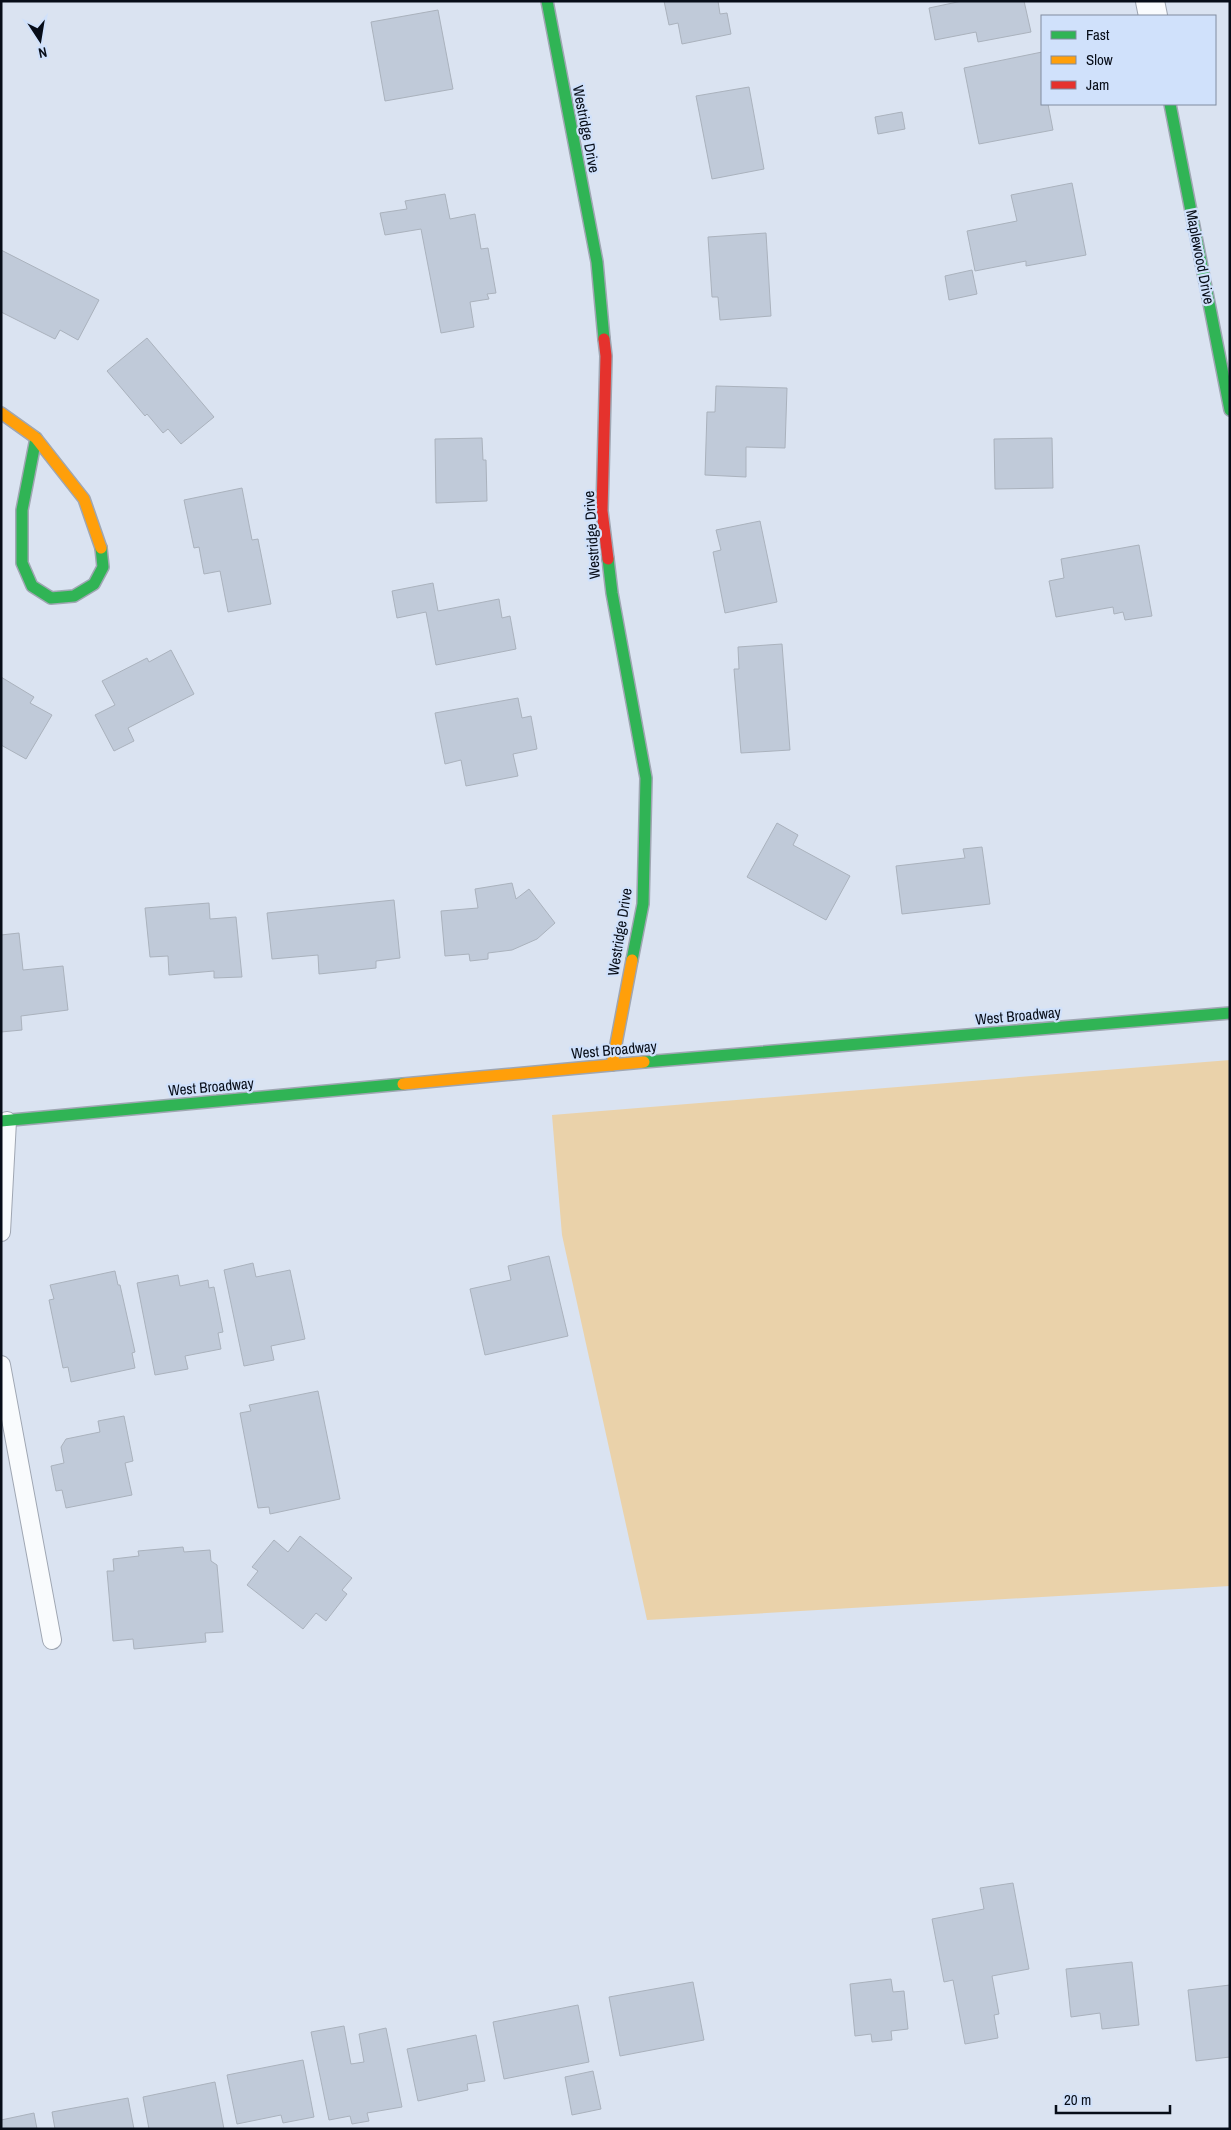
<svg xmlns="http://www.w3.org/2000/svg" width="1231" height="2130" viewBox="0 0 1231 2130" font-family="'Archivo Narrow',sans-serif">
<rect width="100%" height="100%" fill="#dae3f1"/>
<path fill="#ead2aa" d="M1230 1060V1586L647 1620 562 1235 552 1115Z"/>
<g fill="#c0cad9" stroke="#aab2bd">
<path d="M664 1H718L720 14 727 13 731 34 682 44 678 23 669 25Z"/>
<path d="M962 1H1024L1031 32 978 42 976 32 935 40 929 8Z"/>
<path d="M438 10 453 89 385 101 371 22Z"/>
<path d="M1042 52V104H1048L1053 130 979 144 964 68Z"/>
<path d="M749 87 764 169 712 179 696 96Z"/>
<path d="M902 112 905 129 878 134 875 117Z"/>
<path d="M1072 183 1086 255 1026 266V261L975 271 967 231 1017 221 1011 195Z"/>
<path d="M445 194 450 219 475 214 481 249 488 248 496 293 487 294 489 299 470 302 474 327 441 333 421 229 385 235 380 213 407 209 405 201Z"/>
<path d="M766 233 771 316 720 320 718 297H712L708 237Z"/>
<path d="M1 250 99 300 78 340 60 330 55 339 1 312Z"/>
<path d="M972 270 977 294 949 300 945 276Z"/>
<path d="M147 338 214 417 181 444 168 429 163 433 147 414 145 416 107 371Z"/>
<path d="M716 386 787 388 785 448 746 447V477L705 475 707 412H715Z"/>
<path d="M482 438 483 460H486L487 501 436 503 435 439Z"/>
<path d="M1052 438 1053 488 995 489 994 439Z"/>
<path d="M242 488 252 540 258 539 271 604 228 612 220 571 204 574 199 547 194 548 184 500Z"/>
<path d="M760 521 777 602 725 613 713 552 721 550 716 530Z"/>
<path d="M1139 545 1152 616 1125 620 1123 612 1114 614 1113 607 1056 617 1049 581 1064 578 1061 559Z"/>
<path d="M433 583 438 611 499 599 502 618 510 616 516 649 436 665 426 612 397 618 392 591Z"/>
<path d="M782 644 790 750 741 753 734 669H739L738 647Z"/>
<path d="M171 650 194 694 128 728 134 741 114 751 95 715 115 705 102 681 147 658 149 662Z"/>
<path d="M1 677 34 697 30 703 52 715 26 759 1 745Z"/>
<path d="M518 698 522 718 531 716 537 749 513 754 518 776 466 786 461 760 445 764 435 713Z"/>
<path d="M777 823 798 835 793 845 850 876 826 920 747 877Z"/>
<path d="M982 847 990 904 902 914 896 866 965 858 963 849Z"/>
<path d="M512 883 516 899 529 889 555 923 537 939 512 950 488 953V959L470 961 469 954 445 956 441 911 478 908 475 889Z"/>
<path d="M394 900 400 958 376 961V968L319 974 318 955 272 959 267 913Z"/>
<path d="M209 903 210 919 236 917 242 977 214 978V971L169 975 168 956 150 957 145 908Z"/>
<path d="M19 933 23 970 63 966 68 1010 21 1016 22 1030 1 1032V935Z"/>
<path d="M549 1256 568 1336 485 1355 470 1289 511 1280 508 1266Z"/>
<path d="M253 1263 256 1277 290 1270 305 1339 271 1346 274 1360 244 1366 224 1270Z"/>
<path d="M115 1271 118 1285H120L135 1352 132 1353 135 1368 71 1382 68 1367 63 1368 49 1300 54 1299 50 1285Z"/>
<path d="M178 1275 180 1286 208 1280 209 1288 214 1287 223 1332 218 1333 221 1349 185 1356 188 1369 155 1375 137 1283Z"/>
<path d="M318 1391 340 1499 270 1514 269 1507 258 1508 240 1413 251 1411 249 1405Z"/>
<path d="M124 1416 133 1461 125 1463 132 1495 66 1508 62 1490 56 1491 51 1466 64 1463 61 1447 66 1439 100 1432 98 1421Z"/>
<path d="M300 1536 352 1578 342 1590 347 1594 326 1621 316 1613 303 1629 247 1585 258 1571 252 1567 274 1540 288 1552Z"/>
<path d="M183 1547 184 1552 210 1550 211 1561 217 1565 223 1632 205 1633 206 1642 134 1649 133 1639 113 1641 107 1571H114L113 1559 139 1556 138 1551Z"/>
<path d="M1013 1883 1029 1969 992 1976 999 2014 994 2015 998 2038 965 2044 953 1980 944 1982 932 1919 984 1909 980 1888Z"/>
<path d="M1132 1962 1139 2025 1102 2029 1100 2013 1071 2017 1066 1969Z"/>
<path d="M891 1979 893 1992 904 1991 908 2029 891 2031 892 2040 872 2042 871 2034 855 2036 850 1984Z"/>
<path d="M693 1982 704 2040 620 2056 609 1997Z"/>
<path d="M1230 1985V2057L1196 2061 1188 1990Z"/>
<path d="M578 2005 589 2062 504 2079 493 2022Z"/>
<path d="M344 2026 351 2064 364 2062 359 2034 386 2028 402 2107 367 2113 369 2121 352 2124 350 2116 329 2120 311 2032Z"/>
<path d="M476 2035 485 2081 467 2084 468 2090 418 2101 407 2049Z"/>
<path d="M303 2060 314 2117 283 2123 281 2115 237 2124 227 2075Z"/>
<path d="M593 2071 601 2109 572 2115 565 2077Z"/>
<path d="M215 2082 224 2129H149L143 2097Z"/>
<path d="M128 2098 134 2129H55L52 2112Z"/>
<path d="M34 2113 37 2129H1V2120Z"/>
</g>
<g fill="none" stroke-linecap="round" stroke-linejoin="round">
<g stroke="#9fa6b2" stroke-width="20">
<g id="lane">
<path d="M1 1232 7 1121"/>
<path d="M1 1365 52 1640"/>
</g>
</g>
<g stroke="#9fa6b2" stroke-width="30">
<path id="street" d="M1150 1 1153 16"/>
</g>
<g stroke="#9fa6b2" stroke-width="14">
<g id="fast">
<path d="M547 1 597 262 604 339"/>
<path d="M1170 104 1230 410"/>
<path d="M36 438 22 510V563L32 586 51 598 74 596 94 584 103 567 101 548"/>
<path d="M608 559 612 593 646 778 643 904 632 960"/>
<path d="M644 1062 1230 1013"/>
<path d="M1 1121 403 1084"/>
</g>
</g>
<g stroke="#9fa6b2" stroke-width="14">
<g id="slow">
<path d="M1 413 36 438 84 499 101 548"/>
<path d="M612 1065 632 960"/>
<path d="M403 1084 644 1062"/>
</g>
</g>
<g stroke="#9fa6b2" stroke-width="14">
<path id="jam" d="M604 339 606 356 602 511 608 559"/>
</g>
<use href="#lane" stroke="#f9fbfd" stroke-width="18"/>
<use href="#street" stroke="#f9fbfd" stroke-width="28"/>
<use href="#fast" stroke="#30b455" stroke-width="11"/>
<use href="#slow" stroke="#ff9f0a" stroke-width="11"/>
<use href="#jam" stroke="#e5322d" stroke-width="11"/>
</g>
<g text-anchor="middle" stroke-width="4.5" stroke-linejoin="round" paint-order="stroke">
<g font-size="15" fill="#070d18" stroke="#d0e1fb">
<text transform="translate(586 129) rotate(79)" y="5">Westridge Drive</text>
<text transform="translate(1200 257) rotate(79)" y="5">Maplewood Drive</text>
<text transform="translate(592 535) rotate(-94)" y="5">Westridge Drive</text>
<text transform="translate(620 932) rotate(-81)" y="5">Westridge Drive</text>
<text transform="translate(1018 1016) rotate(-5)" y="5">West Broadway</text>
<text transform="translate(614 1050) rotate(-5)" y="5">West Broadway</text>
<text transform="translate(211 1087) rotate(-5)" y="5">West Broadway</text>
</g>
</g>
<rect width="1231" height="2130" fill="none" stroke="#070d18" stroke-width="5"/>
<rect x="1041" y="15" width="175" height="90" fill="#d0e1fb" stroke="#808ca0"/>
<rect x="1051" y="31" width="25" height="8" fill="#30b455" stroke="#808ca0"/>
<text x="1086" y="40" font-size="15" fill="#070d18">Fast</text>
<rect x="1051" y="56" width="25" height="8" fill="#ff9f0a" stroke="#808ca0"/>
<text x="1086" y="65" font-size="15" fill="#070d18">Slow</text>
<rect x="1051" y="81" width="25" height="8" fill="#e5322d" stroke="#808ca0"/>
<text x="1086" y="90" font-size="15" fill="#070d18">Jam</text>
<g transform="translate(40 40) rotate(168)" stroke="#d0e1fb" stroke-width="4" paint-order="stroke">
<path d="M0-4L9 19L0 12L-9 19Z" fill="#070d18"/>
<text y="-8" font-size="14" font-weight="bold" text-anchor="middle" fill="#070d18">N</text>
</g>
<path d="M1056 2105v8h114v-8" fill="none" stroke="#070d18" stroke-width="2.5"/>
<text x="1064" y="2105" font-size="15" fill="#070d18" stroke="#d0e1fb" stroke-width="4" paint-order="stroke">20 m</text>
</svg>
